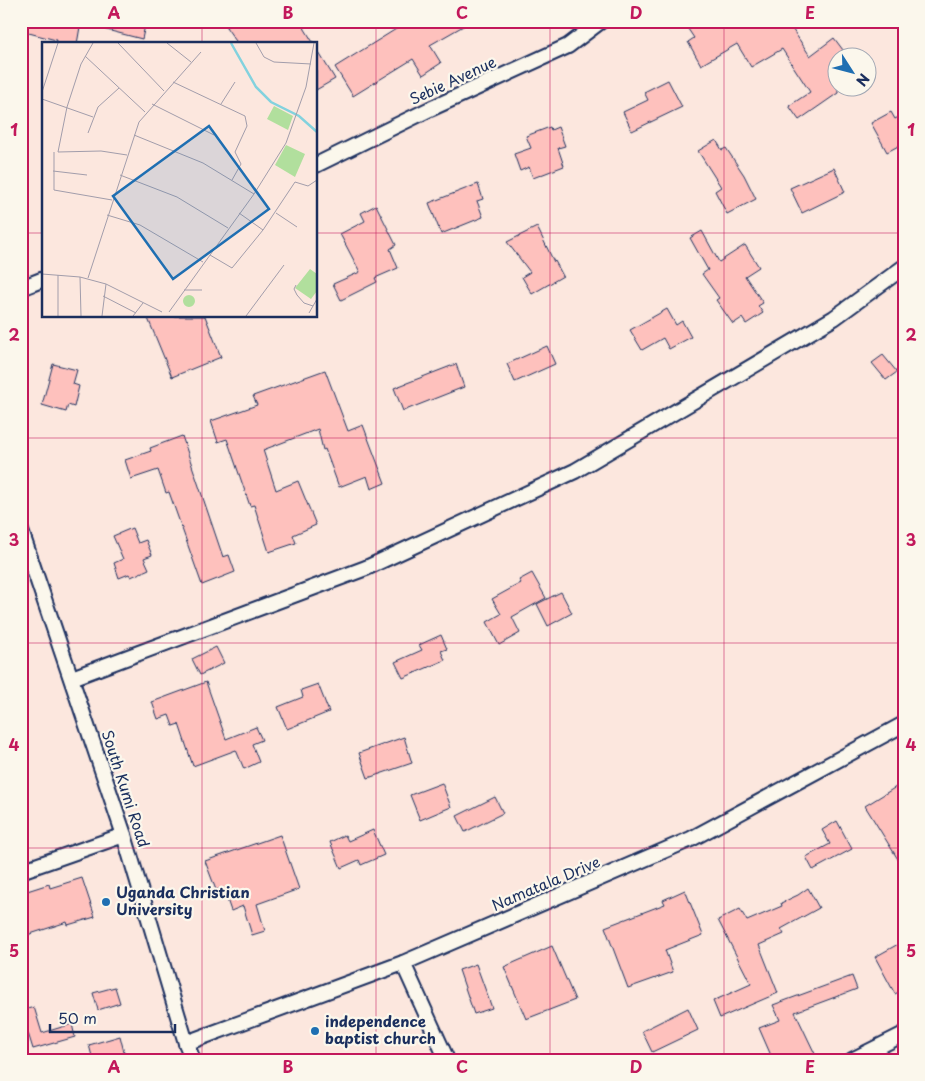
<svg xmlns="http://www.w3.org/2000/svg" width="925" height="1081" viewBox="0 0 925 1081" font-family="'Playpen Sans',sans-serif">
<rect width="100%" height="100%" fill="#fce7de"/>
<filter id="ink" filterUnits="userSpaceOnUse"><feTurbulence type="fractalNoise" baseFrequency=".02" numOctaves="2"/><feDisplacementMap in="SourceGraphic" scale="10" xChannelSelector="R" yChannelSelector="G"/><feConvolveMatrix kernelMatrix="1 2 1 2 8 2 1 2 1" color-interpolation-filters="sRGB"/></filter>
<g filter="url(#ink)">
<g fill="#fec1bd" stroke="#1b2f5e">
<path d="M21 21H81L77 44H55L56 40 21 31Z"/>
<path d="M92 21H146L142 39 91 26Z"/>
<path d="M234 21H300L314 44H238L226 27Z"/>
<path d="M409 21H472L430 45 441 63 423 75 413 59 353 96 335 67Z"/>
<path d="M694 21H787L810 56 834 38 849 58H838V93L799 120 789 106 810 92 782 49 751 67 737 44 701 65 688 42 694 38 686 26Z"/>
<path d="M316 48 335 79 316 90Z"/>
<path d="M668 80 682 107 632 131 623 112 648 100 644 92Z"/>
<path d="M891 112 895 119 904 114V143L887 152 871 123Z"/>
<path d="M550 127 551 130 558 127 565 146 558 148 564 166 533 178 529 167 520 171 514 154 531 148 526 136Z"/>
<path d="M716 140 722 150 726 148 744 175 756 199 727 214 715 191 721 187 698 151Z"/>
<path d="M834 168 845 192 802 213 790 188Z"/>
<path d="M478 184 483 199 477 201 483 217 441 234 429 203Z"/>
<path d="M376 205 396 245 390 249 398 268 375 278 377 282 341 300 333 284 360 272 340 234 365 221 361 213Z"/>
<path d="M537 227 554 262 555 261 563 276 532 294 522 277 530 272 507 242Z"/>
<path d="M702 231 719 262 745 245 759 267 745 276 763 303 758 306 763 313 746 324 742 318 733 324 716 300 719 298 702 274 708 270 690 238Z"/>
<path d="M667 309 676 325 682 321 691 337 669 349 663 338 642 350 630 330Z"/>
<path d="M147 316H205L221 357 172 377Z"/>
<path d="M547 346 555 364 515 382 507 364Z"/>
<path d="M883 355 897 372 886 380 872 363Z"/>
<path d="M53 364 77 370 73 384 79 386 74 407 68 405 66 412 42 405Z"/>
<path d="M456 364 464 387 403 411 394 388Z"/>
<path d="M325 370 348 431 363 425 385 483 371 489 367 476 339 487 325 449 323 450 318 429 263 450 276 490 298 481 316 525 293 535 296 543 269 552 254 505 250 506 227 439 218 442 211 421 257 405 253 396Z"/>
<path d="M182 436 223 557 229 555 235 572 202 585 169 492 166 493 158 470 131 479 125 460 151 451 150 448Z"/>
<path d="M132 528 138 543 146 540 152 555 144 558 149 569 131 577 129 574 119 578 114 563 123 559 113 536Z"/>
<path d="M532 573 546 598 512 617 520 633 499 645 487 622 501 614 492 599 521 583 519 580Z"/>
<path d="M561 592 572 613 548 626 537 604Z"/>
<path d="M441 635 447 649 441 651 445 660 403 678 395 662 422 650 419 645Z"/>
<path d="M216 647 224 663 200 675 192 659Z"/>
<path d="M206 682 226 739 256 727 262 740 252 744 259 762 244 769 236 750 193 766 179 724 173 726 169 715 158 719 152 702Z"/>
<path d="M318 684 329 712 287 729 278 707 303 697 301 690Z"/>
<path d="M404 737 412 763 368 778 359 753Z"/>
<path d="M904 782V869L865 806Z"/>
<path d="M442 783 451 807 420 820 410 795Z"/>
<path d="M495 797 503 813 465 832 457 816Z"/>
<path d="M837 821 852 849 813 870 806 857 830 844 822 830Z"/>
<path d="M373 830 384 855 361 865 359 860 341 868 330 842 345 835 348 841Z"/>
<path d="M280 835 299 889 257 904 265 931 252 935 243 906 231 911 223 888 216 890 205 861Z"/>
<path d="M82 878 95 917 68 925 67 922 21 937V893L49 884 50 888Z"/>
<path d="M808 888 819 908 781 929 784 934 759 945 778 993 720 1018 713 1001 751 984 718 920 740 909 747 921 782 906 781 903 798 895Z"/>
<path d="M685 890 703 935 665 950 673 972 628 988 605 927 665 904 663 900Z"/>
<path d="M900 943 904 950V989L895 994 875 957Z"/>
<path d="M552 946 575 1000 526 1019 504 967Z"/>
<path d="M476 964 492 1008 474 1014 459 970Z"/>
<path d="M852 976 857 989 795 1012 816 1056 808 1060H773L759 1028 780 1020 773 1005Z"/>
<path d="M115 987 120 1003 98 1010 93 993Z"/>
<path d="M34 1007 42 1033 72 1024 75 1037 33 1049 28 1033 21 1035V1011Z"/>
<path d="M688 1008 698 1030 652 1052 642 1031Z"/>
<path d="M120 1036 126 1060H93L89 1045Z"/>
</g>
<g fill="none" stroke-linecap="round" stroke-linejoin="round">
<g stroke="#1b2f5e" stroke-width="18">
<g id="minor">
<path d="M316 165 430 109 568 46 601 21"/>
<path d="M21 288 44 279"/>
<path d="M21 531 124 835 186 1043 193 1060"/>
<path d="M72 678 366 568 575 471 834 318 904 267"/>
<path d="M21 871 124 835"/>
<path d="M403 963 447 1060"/>
<path d="M186 1043 403 963 691 839 904 724"/>
<path d="M852 1060 904 1034"/>
</g>
</g>
<use href="#minor" stroke="#fbf7ec" stroke-width="14"/>
</g>
</g>
<path fill="none" stroke="#c2185b" stroke-width="1" stroke-opacity="0.55" d="M202 21V44M376 21V1060M550 21V1060M724 21V1060M21 233H44M316 233H904M202 316V1060M21 438H904M21 643H904M21 848H904"/>
<g fill="#1f6fb2" stroke="#fbf7ec" stroke-width="2">
<circle cx="106" cy="902" r="5"/>
<circle cx="315" cy="1031" r="5"/>
</g>
<g text-anchor="middle" stroke-width="4.5" stroke-linejoin="round" paint-order="stroke">
<g font-size="15" fill="#1b2f5e" stroke="#fbf7ec">
<text transform="translate(453 81) rotate(-25)" y="5">Sebie Avenue</text>
<text transform="translate(125 789) rotate(72)" y="5">South Kumi Road</text>
<text transform="translate(546 884) rotate(-23)" y="5">Namatala Drive</text>
</g>
<g font-size="15" font-weight="bold" fill="#1b2f5e" stroke="#fbf7ec" text-anchor="start">
<text x="116" y="898">Uganda Christian<tspan x="116" dy="17">University</tspan></text>
<text x="325" y="1027">independence<tspan x="325" dy="17">baptist church</tspan></text>
</g>
</g>
<g transform="translate(42 42)">
<rect width="275" height="275" fill="#fce7de"/>
<path d="M232 64 251 74 246 88 225 77ZM244 103 263 112 253 135 233 123ZM268 227 275 232V249L269 257 253 246ZM141 259a6 6 0 1 1 12 0a6 6 0 1 1-12 0Z" fill="#b1df9d"/>
<path fill="none" stroke="#83d2de" stroke-width="2.5" d="M189 1 214 45 229 60 257 74 275 90"/>
<path fill="none" stroke="#a29dab" stroke-width="1" d="M76 1 122 49M125 1 149 20M214 1 222 15 232 20 269 22M43 14 103 70M131 40 203 74 205 84 193 110 199 122 190 138M0 50 16 1M0 57 51 75M110 62 172 93M179 62 193 40M46 91 56 65 77 46M92 93 161 121 212 152M12 110V148L70 158M16 110 25 65 39 22 51 1M16 110 59 109 85 113M11 129 45 133M78 133 135 155 186 186M197 171 221 188 253 140 266 144 275 138M234 171 255 185M65 173 98 183 161 220M168 213 190 226 221 188M0 232 38 235 64 242 120 270M38 235 39 274M46 236 97 80 159 10M254 243 252 247 255 253 262 261 271 264M142 248H160M61 254 94 271M127 270 212 152 244 101 264 45 272 1M267 271 275 257M16 274V233M60 274 64 242M91 274 101 261M204 274 242 223"/>
<path fill="#1f6fb2" fill-opacity="0.15" stroke="#1f6fb2" stroke-width="2.5" d="M167 84 227 167 131 237 71 154Z"/>
<rect width="275" height="275" fill="none" stroke="#1b2f5e" stroke-width="2.5"/>
</g>
<rect width="925" height="1081" fill="none" stroke="#fbf7ec" stroke-width="55"/>
<g transform="translate(852 72) rotate(126)"><circle r="24" fill="#fbf7ec" stroke="#a1a7b3"/>
<path d="M0-4L9 19L0 12L-9 19Z" fill="#1f6fb2"/>
<text y="-8" font-size="14" font-weight="bold" text-anchor="middle" fill="#1b2f5e">N</text>
</g>
<path d="M50 1024v8h125v-8" fill="none" stroke="#1b2f5e" stroke-width="2.5"/>
<text x="58" y="1024" font-size="15" fill="#1b2f5e" stroke="#fbf7ec" stroke-width="4" paint-order="stroke">50 m</text>
<rect x="28" y="28" width="870" height="1026" fill="none" stroke="#c2185b" stroke-width="2"/>
<g font-size="16" text-anchor="middle" font-weight="bold" fill="#c2185b">
<text x="114" y="19">A</text>
<text x="288" y="19">B</text>
<text x="462" y="19">C</text>
<text x="636" y="19">D</text>
<text x="810" y="19">E</text>
<text x="14" y="136">1</text>
<text x="911" y="136">1</text>
<text x="14" y="341">2</text>
<text x="911" y="341">2</text>
<text x="14" y="546">3</text>
<text x="911" y="546">3</text>
<text x="14" y="751">4</text>
<text x="911" y="751">4</text>
<text x="14" y="957">5</text>
<text x="911" y="957">5</text>
<text x="114" y="1073">A</text>
<text x="288" y="1073">B</text>
<text x="462" y="1073">C</text>
<text x="636" y="1073">D</text>
<text x="810" y="1073">E</text>
</g>
</svg>
